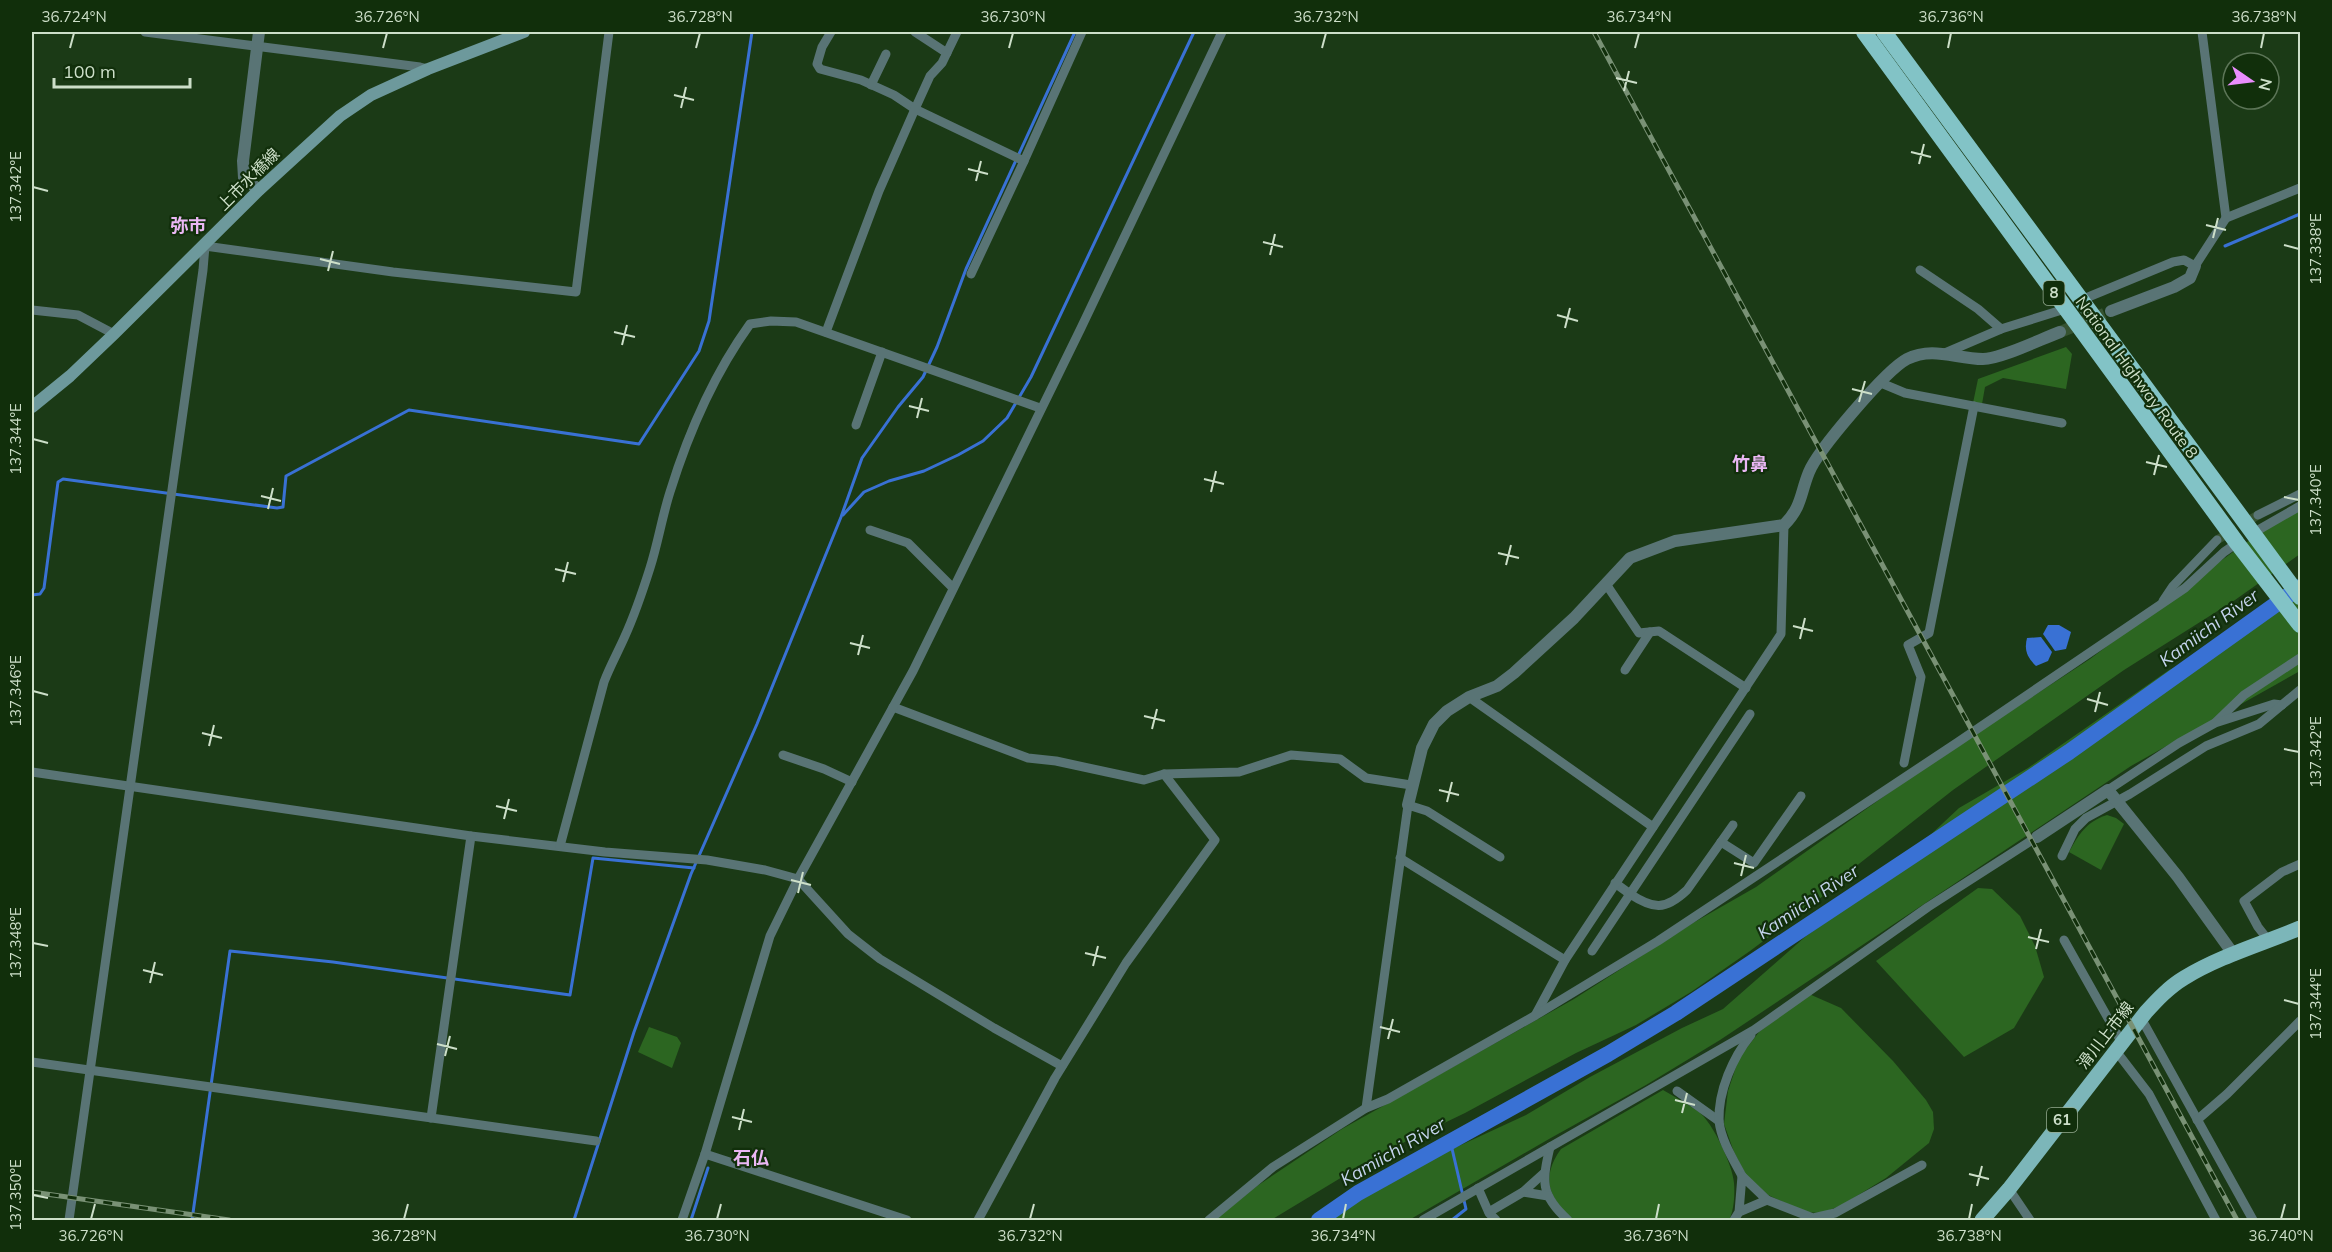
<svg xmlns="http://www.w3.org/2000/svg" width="2332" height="1252" viewBox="0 0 2332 1252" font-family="Mulish,'Noto Sans JP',sans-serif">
<rect width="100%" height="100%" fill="#1b3a16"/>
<g fill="#2c6621">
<path d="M2066 347 2072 354 2066 389 2003 378 1985 387 1982 404 1973 403 1978 379Z"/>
<path d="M2300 507V554L2235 600 2124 670 1953 790 1855 867 1823 896 1750 951 1691 992 1636 1025 1576 1053 1465 1113 1382 1153 1271 1220H1215L1257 1186 1342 1129 1574 999 1693 923 1756 887 1924 768 2090 659 2215 565 2268 527Z"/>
<path d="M2300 586V671L2131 766 1720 1040 1646 1085 1549 1139 1409 1220H1313L1316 1216 1398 1177 1435 1157 1526 1115 1590 1077 1682 1028 1723 1009 1805 937 1874 888 1959 808 2028 768 2169 670 2252 630Z"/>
<path d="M2107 815 2116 818 2124 824 2101 870 2069 852C2079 834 2086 822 2107 815Z"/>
<path d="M1978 888 1992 889 2020 916 2035 946 2044 977 2014 1028 1964 1057 1876 961Z"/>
<path d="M1809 994 1841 1008 1893 1061 1926 1100 1933 1112 1934 1129 1929 1143 1886 1178 1842 1205 1822 1213 1805 1212 1768 1195 1746 1175 1734 1152 1724 1124 1728 1091 1739 1058 1759 1032Z"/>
<path d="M649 1027 677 1037 681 1043 672 1068 638 1052Z"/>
<path d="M1663 1090C1675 1097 1688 1104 1699 1112 1713 1123 1733 1166 1734 1183 1735 1194 1734 1211 1729 1220H1574C1549 1199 1540 1178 1561 1149Z"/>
</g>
<g fill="#3971d4">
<path d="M2048 625H2059L2071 632 2066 649 2055 651 2043 634Z"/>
<path d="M2041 637 2052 652 2048 661 2036 666C2027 657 2024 650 2027 638Z"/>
</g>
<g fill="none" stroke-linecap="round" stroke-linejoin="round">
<g stroke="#3971d4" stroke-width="3">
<path d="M2225 246 2300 214"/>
<path d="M843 515 864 492 889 481 924 471 958 455 983 441 1007 418 1031 377 1194 32"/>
<path d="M32 595 40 594 44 588 58 482 63 479 277 508 283 507 286 476 409 410 639 444 699 351 709 321 752 32"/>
<path d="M1450 1140 1466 1209 1452 1220"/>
<path d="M192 1220 230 951 333 962 570 995 593 858 694 868"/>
<path d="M574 1220 634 1032 691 874 757 724 841 517 862 458 898 407 923 377 937 347 966 269 1075 32"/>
<path d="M691 1220 708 1168"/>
</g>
<path stroke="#3971d4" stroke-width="16" d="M1319 1220 1358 1193 1608 1054 1676 1013 2069 752 2300 587"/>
<path stroke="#365331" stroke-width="9" stroke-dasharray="9 4.5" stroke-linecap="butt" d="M2217 540 2258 515"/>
<path stroke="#365331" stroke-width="12" stroke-dasharray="12 6" stroke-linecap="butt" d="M2060 332 2111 311"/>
<g stroke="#597475" stroke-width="9">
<path d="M145 32 420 67 428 69"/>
<path d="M831 32 822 47 817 64 820 69 861 80 894 95 915 109 1024 161 1082 32"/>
<path d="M915 32 947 53"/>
<path d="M2202 32 2226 218"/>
<path d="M871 85 886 54"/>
<path d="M1920 270 1978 309 2001 329"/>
<path d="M971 274 1024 161"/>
<path d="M2081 300 2173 262 2184 260 2195 266 2226 218 2300 188"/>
<path d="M32 310 78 315 114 334"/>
<path d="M826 332 879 191 915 109 930 76 942 63 957 32"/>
<path d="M1945 353 2001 329 2065 309"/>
<path d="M1881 383 1905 393 2062 423"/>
<path d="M856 425 882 352"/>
<path d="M2258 515 2300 494"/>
<path d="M870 530 908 543 953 588"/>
<path d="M2253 533 2300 506"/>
<path d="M1606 584 1639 633 1659 631 1746 688"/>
<path d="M2163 601 2173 586 2217 540"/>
<path d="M1625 670 1650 632"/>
<path d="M1469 697 1653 827"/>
<path d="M893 707 1028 758 1056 761 1144 780 1164 774 1239 772 1291 755 1340 759 1366 778 1411 785"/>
<path d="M2216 722 2244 695 2300 658"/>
<path d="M783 755 824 769 852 782"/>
<path d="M1904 763 1921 677 1908 645 1929 633 1974 406"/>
<path d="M32 772 471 836 605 852 707 860 765 870 798 879 848 934 880 959 994 1028 1062 1066"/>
<path d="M2108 790 2179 743 2215 723 2274 704 2282 705"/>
<path d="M1721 842 1754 863 1801 796"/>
<path d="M560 846 604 682C610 666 618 652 625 636 635 614 643 590 650 568 658 543 662 517 670 492 688 434 714 374 750 324L771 321 796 322 1040 408"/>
<path d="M2062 856 2075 829 2086 818 2130 794 2206 746 2259 724 2300 690"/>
<path d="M1400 858 1565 960"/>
<path d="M1615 883 1630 894 1750 714"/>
<path d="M2064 940 2122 1043"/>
<path d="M2269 941 2258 927 2244 901 2282 872 2300 864"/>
<path d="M1592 951 1630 894C1653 909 1665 911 1687 890L1733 825"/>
<path d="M1536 1014 1565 960 1781 634 1784 525"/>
<path d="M2141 1018 2253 1220"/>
<path d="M2116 1051 2149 1094 2216 1220"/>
<path d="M32 1062 596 1141"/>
<path d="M1677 1091 1719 1121"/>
<path d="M1366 1108 1408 805 1427 811 1500 857"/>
<path d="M431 1118 471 836"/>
<path d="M2197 1120 2227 1094 2300 1021"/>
<path d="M1550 1147C1542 1181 1540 1195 1568 1220"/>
<path d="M705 1154 907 1220"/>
<path d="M1544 1173 1523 1192 1548 1196"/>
<path d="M1742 1176C1733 1159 1721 1140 1719 1121 1718 1091 1733 1057 1751 1035"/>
<path d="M1478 1188 1489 1213 1496 1220"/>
<path d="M2009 1189 2030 1220"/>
<path d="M1767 1200 1813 1218 1835 1213 1922 1165"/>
<path d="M1489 1212 1523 1192"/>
<path d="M69 1220 203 270 205 246 393 272 576 292 609 32"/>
<path d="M682 1220 705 1154 770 936 798 879 913 671 1081 328 1222 32"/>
<path d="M978 1220 1055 1078 1126 963 1215 840 1164 774"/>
<path d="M1209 1220 1273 1167 1366 1108 1388 1099 1536 1015 1658 941 1958 742 2185 588 2224 552 2237 543"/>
<path d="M1423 1220 1754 1030 1928 907 2037 837"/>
<path d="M1734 1220 1739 1212 1742 1176 1767 1200 1739 1212"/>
</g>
<g stroke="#597475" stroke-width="12">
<path d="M259 32 243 161 244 178 259 190"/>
<path d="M2111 311 2174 287 2190 278 2195 266"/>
<path d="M1408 805 1422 748 1434 724 1447 711 1469 697 1497 686 1514 673 1574 618 1630 558 1675 541 1784 525C1802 507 1800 494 1809 472 1818 450 1886 370 1907 359 1933 346 1956 359 1983 359 2001 359 2041 339 2060 332"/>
<path d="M2037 837 2108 790 2178 877 2234 955"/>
</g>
<path stroke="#6d999c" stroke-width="12" d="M32 407 70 376 114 334 259 190 340 116 371 95 428 69 524 32"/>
<path stroke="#7cb6b9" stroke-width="15" d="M1982 1220 2009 1189 2146 1012C2157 1000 2169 987 2184 978 2220 956 2262 944 2300 928"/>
<g stroke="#82c3c6" stroke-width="16">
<path d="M1864 32 2237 543 2300 625"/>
<path d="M1884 32 2300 597"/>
</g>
<g stroke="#799175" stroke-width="5">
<g id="rail">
<path d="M1594 32 2237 1220"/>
<path d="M32 1192 229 1220"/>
</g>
</g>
<use href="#rail" stroke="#112f0b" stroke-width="3" stroke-dasharray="9" stroke-linecap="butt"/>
</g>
<path fill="none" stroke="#cddfc9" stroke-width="2" d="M70 48 74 33M383 48 387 33M696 48 700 33M1009 48 1013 33M1322 48 1326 33M1635 48 1639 33M1948 48 1951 33M2261 48 2264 33M1616 78 1637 83M1624 91 1629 71M674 95 694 100M681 108 686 87M1911 152 1931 157M1919 164 1924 144M968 169 988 174M976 181 981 161M33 187 48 191M2206 225 2226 230M2213 238 2218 218M1263 242 1283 247M2284 245 2299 249M1270 255 1275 234M320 259 340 264M328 271 333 251M1557 315 1578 321M1565 328 1570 308M614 332 635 337M622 345 627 325M1852 389 1872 394M1859 402 1865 381M909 406 929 411M917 418 922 398M33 439 48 443M2146 462 2167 467M2154 475 2159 455M1204 479 1224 484M1211 492 1216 471M261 496 281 501M2284 497 2299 500M268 509 273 488M1498 553 1519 558M1506 565 1511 545M555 569 576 574M563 582 568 562M1793 626 1813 631M1800 639 1805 618M850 643 870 648M858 655 863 635M33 691 48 695M2087 699 2108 705M2095 712 2100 692M1144 716 1165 721M1152 729 1157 709M202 733 222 738M209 746 214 725M2284 749 2299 752M1439 790 1459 795M1447 802 1452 782M496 806 517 811M504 819 509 799M1734 863 1754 868M1741 876 1746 855M791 880 811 885M798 893 803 872M2028 937 2049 942M33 943 48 946M2036 949 2041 929M1085 953 1106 958M1093 966 1098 946M143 970 163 975M150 983 155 962M2284 1000 2299 1004M1380 1027 1400 1032M1388 1039 1393 1019M437 1044 457 1049M445 1056 450 1036M1675 1100 1695 1105M1682 1113 1687 1093M732 1117 752 1122M739 1130 744 1109M1969 1174 1989 1179M1977 1186 1982 1166M33 1195 48 1198M91 1219 95 1204M404 1219 408 1204M717 1219 721 1204M1030 1219 1034 1204M1343 1219 1346 1204M1656 1219 1659 1204M1969 1219 1972 1204M2281 1219 2285 1204"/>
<g text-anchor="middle" stroke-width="4.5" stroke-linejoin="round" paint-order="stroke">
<g fill="#112f0b" stroke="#95aa90" stroke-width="1.5">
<rect x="2043.5" y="281" width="21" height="24" rx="4.5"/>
<rect x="2047" y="1108" width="30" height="24" rx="4.5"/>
</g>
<g font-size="15" font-weight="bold" fill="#cddfc9">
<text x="2054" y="298">8</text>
<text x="2062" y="1125">61</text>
</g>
<g font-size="16" fill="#cddfc9" stroke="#112f0b">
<text transform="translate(248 179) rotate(-45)" y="6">上市水橋線</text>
<text transform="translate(2137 377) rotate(54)" y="6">National Highway Route 8</text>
<text transform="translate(2105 1035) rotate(-52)" y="6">滑川上市線</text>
</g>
<g font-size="18" font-weight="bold" fill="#eab7f4" stroke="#112f0b">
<text x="188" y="232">弥市</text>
<text x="1750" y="470">竹鼻</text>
<text x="751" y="1164">石仏</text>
</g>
<g font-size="18" font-style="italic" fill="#c4d3ec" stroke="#112f0b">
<text transform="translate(2209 628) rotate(-36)" y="6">Kamiichi River</text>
<text transform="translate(1808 902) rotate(-34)" y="6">Kamiichi River</text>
<text transform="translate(1393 1152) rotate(-30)" y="6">Kamiichi River</text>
</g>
</g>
<rect width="2332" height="1252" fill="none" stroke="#112f0b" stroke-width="66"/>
<g transform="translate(2251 81) rotate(104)"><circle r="28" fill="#112f0b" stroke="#5c7557" stroke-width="1.5"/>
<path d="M0-4.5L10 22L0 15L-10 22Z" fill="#ea8dfd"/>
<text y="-9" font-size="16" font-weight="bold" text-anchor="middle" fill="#cddfc9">N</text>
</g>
<path d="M54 78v9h136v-9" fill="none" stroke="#cddfc9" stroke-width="3"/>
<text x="63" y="78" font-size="18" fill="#cddfc9" stroke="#112f0b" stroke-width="4.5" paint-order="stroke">100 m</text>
<rect x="33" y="33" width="2266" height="1186" fill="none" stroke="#cddfc9" stroke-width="2"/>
<g font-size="15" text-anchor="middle" fill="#cddfc9">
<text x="74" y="22">36.724°N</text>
<text x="387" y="22">36.726°N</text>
<text x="700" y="22">36.728°N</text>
<text x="1013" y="22">36.730°N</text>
<text x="1326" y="22">36.732°N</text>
<text x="1639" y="22">36.734°N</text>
<text x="1951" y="22">36.736°N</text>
<text x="2264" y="22">36.738°N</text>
<text transform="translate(16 187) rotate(-90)" y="5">137.342°E</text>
<text transform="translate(2316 249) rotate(-90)" y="5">137.338°E</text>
<text transform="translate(16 439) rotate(-90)" y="5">137.344°E</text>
<text transform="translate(2316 500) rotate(-90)" y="5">137.340°E</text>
<text transform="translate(16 691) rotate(-90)" y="5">137.346°E</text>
<text transform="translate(2316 752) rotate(-90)" y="5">137.342°E</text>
<text transform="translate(16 943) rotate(-90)" y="5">137.348°E</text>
<text transform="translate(2316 1004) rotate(-90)" y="5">137.344°E</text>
<text transform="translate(16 1195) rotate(-90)" y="5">137.350°E</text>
<text x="91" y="1241">36.726°N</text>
<text x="404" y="1241">36.728°N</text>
<text x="717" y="1241">36.730°N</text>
<text x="1030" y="1241">36.732°N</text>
<text x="1343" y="1241">36.734°N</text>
<text x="1656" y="1241">36.736°N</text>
<text x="1969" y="1241">36.738°N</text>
<text x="2281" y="1241">36.740°N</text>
</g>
</svg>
